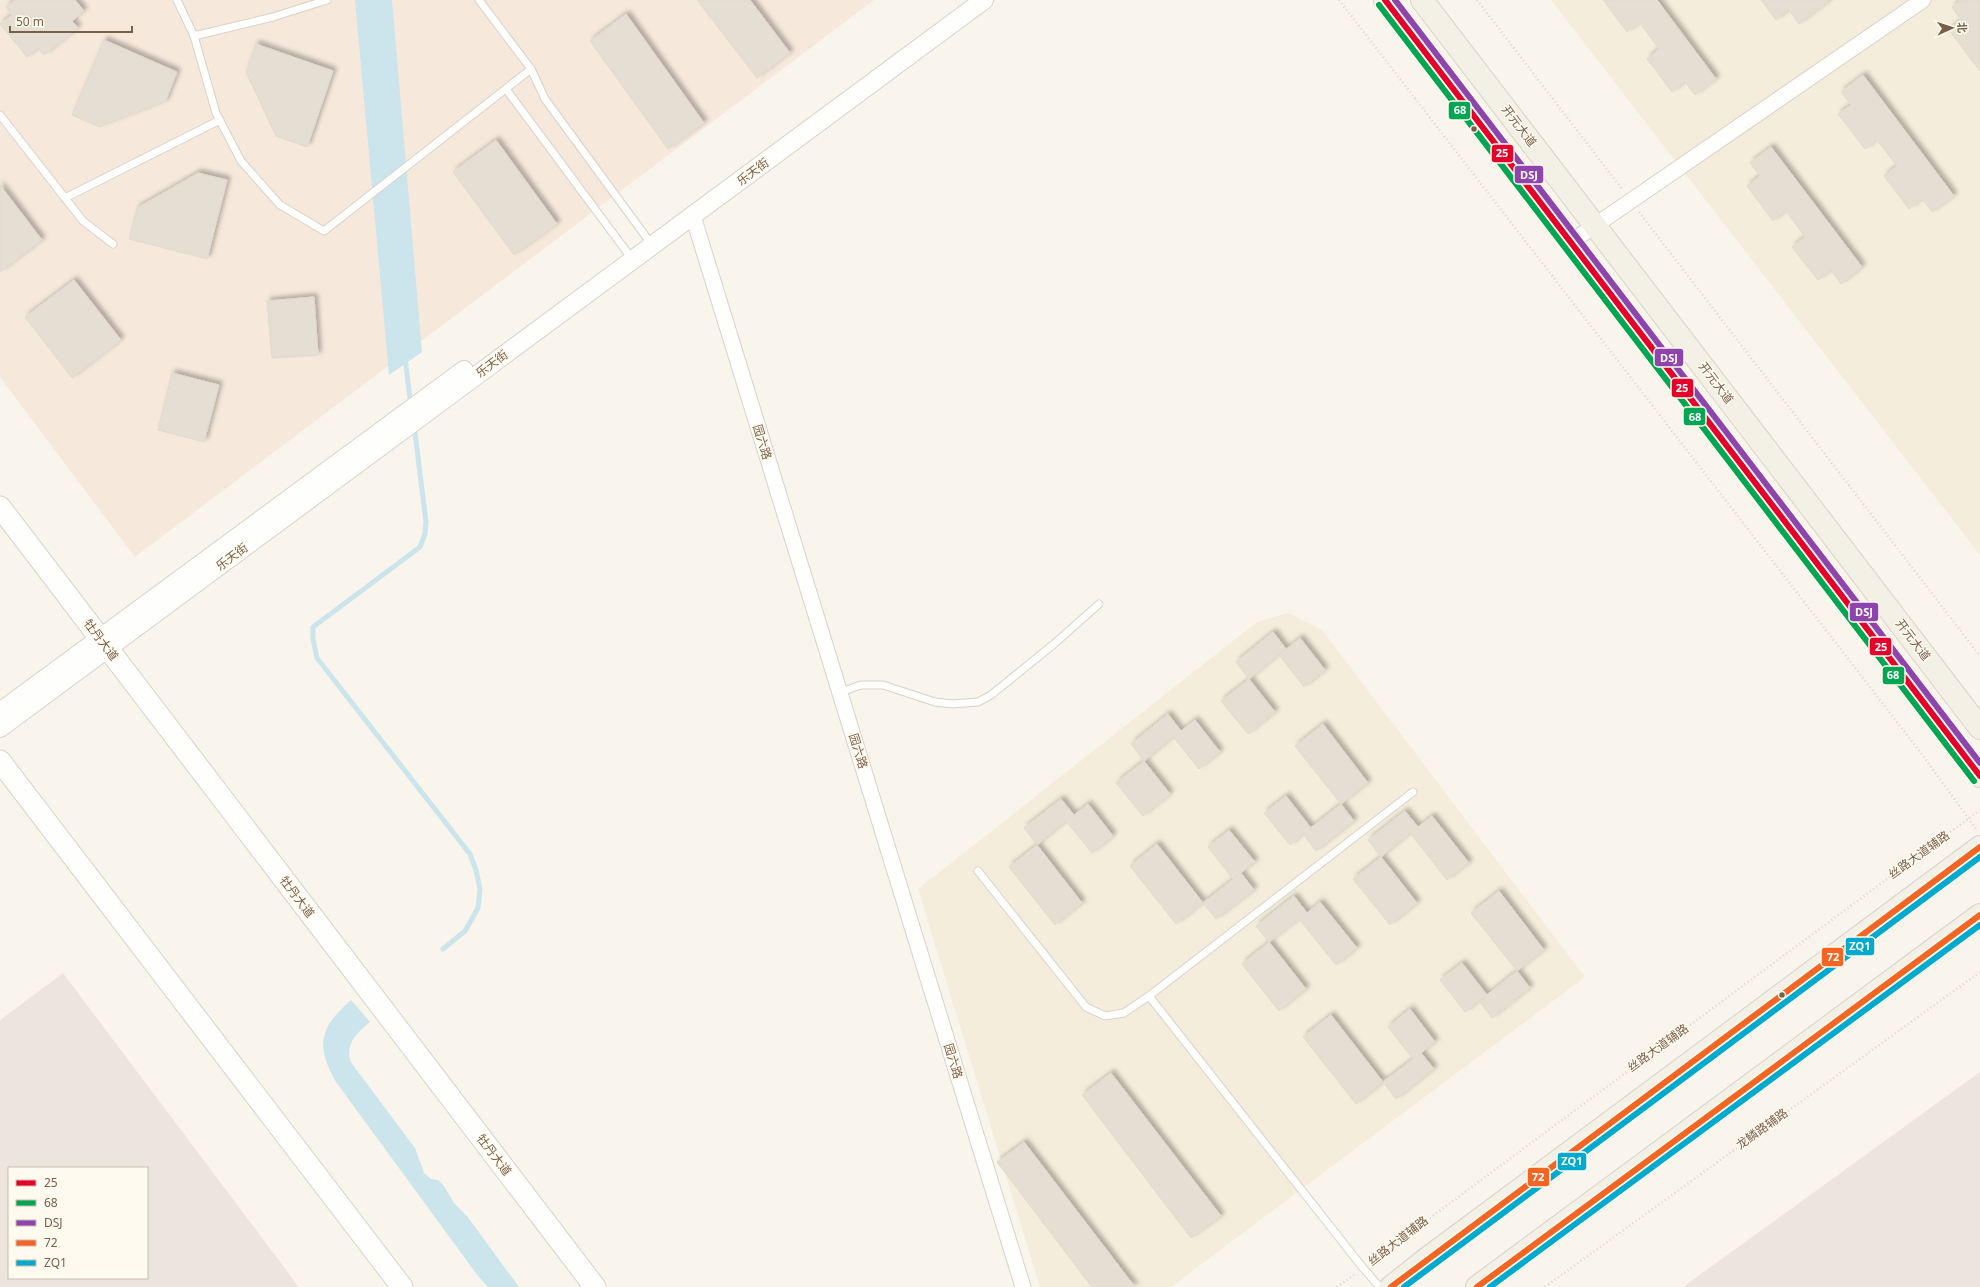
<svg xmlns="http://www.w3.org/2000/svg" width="1980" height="1287" viewBox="0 0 1980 1287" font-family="'Noto Sans','Noto Sans SC',sans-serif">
<defs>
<filter id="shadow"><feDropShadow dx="3.5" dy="-3.5" stdDeviation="2" flood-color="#0004"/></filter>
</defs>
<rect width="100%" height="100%" fill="#f9f5ec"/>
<g fill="#f4eddc">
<path d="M1551 0H1980V555Z"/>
<path d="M1288 613 1322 630 1585 977 1171 1287H1040L918 889 1257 622Z"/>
</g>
<path fill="#f7e8dc" d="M0 0H874L135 557 0 377Z"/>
<g fill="#ece5dd" fill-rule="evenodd">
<path d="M63 973 299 1287H0V1020ZM9 1168H147V1278H9Z"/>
<path d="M1980 1072V1287H1683Z"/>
</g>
<g fill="#cce4eb">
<path d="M355 0H392L422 352 389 375Z"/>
<path d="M351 1000 370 1022C357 1033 346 1042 350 1061L415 1148 424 1173 431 1179 438 1180 444 1186 454 1203 467 1216 519 1287H488L478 1276 336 1082C315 1045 320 1027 351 1000Z"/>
</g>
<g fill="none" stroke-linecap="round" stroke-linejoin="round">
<g stroke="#cce4eb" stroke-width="5">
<path d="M405 358 410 398"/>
<path d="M415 433 426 522 425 534 420 547 313 627V639L317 658 470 854 476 870 480 889 478 908 465 931 443 949"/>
</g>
</g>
<g fill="#e5ded3" stroke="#e2d9ce" filter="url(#shadow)">
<path d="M15 0H75L84 11 72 21 78 28 44 55 38 48 27 57 0 24 12 15 6 7Z"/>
<path d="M697 0H750L790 53 757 78Z"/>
<path d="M1603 0H1657L1716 79 1695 95 1685 82 1672 92 1647 59 1659 49 1640 23 1627 32Z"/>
<path d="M1761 0H1830L1799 24 1789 10 1776 20Z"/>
<path d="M1961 0H1980V71L1949 30 1961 20 1952 7Z"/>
<path d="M626 14 704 123 668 149 590 41Z"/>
<path d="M104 40 177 72 165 102 99 127 72 115Z"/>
<path d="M256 44 333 71 307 147 276 136 246 72Z"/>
<path d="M1863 75 1954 196 1932 212 1922 199 1909 209 1884 176 1897 166 1877 140 1865 149 1838 114 1851 105 1841 92Z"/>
<path d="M496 140 557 224 514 255 453 172Z"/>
<path d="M1771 147 1862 267 1841 284 1831 270 1818 280 1792 247 1805 237 1786 211 1773 221 1747 186 1760 176 1750 163Z"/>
<path d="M198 173 227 180 207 259 129 239 137 208Z"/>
<path d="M0 185 42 240 0 272Z"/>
<path d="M74 280 121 340 72 378 25 317Z"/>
<path d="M314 297 318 355 272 358 267 301Z"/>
<path d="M172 373 219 385 204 442 158 430Z"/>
<path d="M1273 632 1286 649 1249 679 1236 662Z"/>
<path d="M1300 638 1325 670 1304 687 1279 655Z"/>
<path d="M1249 679 1275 712 1248 734 1221 701Z"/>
<path d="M1168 714 1181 731 1195 720 1220 752 1199 769 1173 737 1144 761 1131 744Z"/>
<path d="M1323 724 1368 783 1341 804 1295 746Z"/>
<path d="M1144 761 1170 794 1143 816 1116 783Z"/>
<path d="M1286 796 1311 828 1308 830 1341 804 1354 821 1316 851 1303 834 1290 845 1264 813Z"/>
<path d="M1061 799 1074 815 1088 804 1113 836 1092 853 1066 821 1037 845 1024 828Z"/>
<path d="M1405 811 1418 827 1432 816 1469 863 1447 880 1410 833 1381 857 1368 840Z"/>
<path d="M1229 830 1255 862 1233 879 1208 847Z"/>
<path d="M1157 844 1203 903 1176 924 1130 866Z"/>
<path d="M1037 845 1082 903 1055 925 1009 867Z"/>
<path d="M1381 857 1417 903 1390 925 1353 879Z"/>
<path d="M1241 873 1254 890 1216 919 1203 903Z"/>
<path d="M1499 891 1544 950 1517 971 1471 913Z"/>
<path d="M1294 896 1307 913 1320 902 1357 948 1336 965 1299 919 1269 942 1256 926Z"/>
<path d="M1269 942 1306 989 1279 1011 1242 964Z"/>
<path d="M1462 963 1487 995 1465 1012 1440 980Z"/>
<path d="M1517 971 1530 988 1492 1018 1479 1001Z"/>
<path d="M1410 1009 1435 1042 1421 1053 1434 1069 1396 1099 1383 1082 1413 1059 1388 1027Z"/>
<path d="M1331 1015 1383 1082 1356 1104 1303 1037Z"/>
<path d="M1111 1073 1221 1216 1191 1238 1082 1095Z"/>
<path d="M1024 1142 1135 1287H1092L997 1162Z"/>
</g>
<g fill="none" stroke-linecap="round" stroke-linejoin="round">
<g stroke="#d8d2ca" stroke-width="9">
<g id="service">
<path d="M177 0 194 36 273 17 327 0"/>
<path d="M194 36 216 113 241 161 280 205 324 231 531 69 479 0"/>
<path d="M531 69 545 99 652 245"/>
<path d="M506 89 632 259"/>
<path d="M0 115 83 221 113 244"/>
<path d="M65 198 220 120"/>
<path d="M840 692 861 685H883L935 702 952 704 978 702 991 695 1054 644 1099 604"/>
<path d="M978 871 1086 1007 1105 1016 1124 1013 1149 996"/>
<path d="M1380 1287 1363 1268 1149 996 1413 792"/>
</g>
</g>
<g stroke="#d8d2ca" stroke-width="17">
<g id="minor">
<path d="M693 216 1023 1287"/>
<path d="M1571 242 1923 0"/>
</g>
</g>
<g stroke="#d8d2ca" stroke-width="20">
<g id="tertiary">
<path d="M0 712 464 370"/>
<path d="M0 728 984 0"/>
</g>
</g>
<g stroke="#d9d2c8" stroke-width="23">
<g id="secondary">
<path d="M0 507 595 1287"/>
<path d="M0 761 402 1287"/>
</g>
</g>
<g stroke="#dad2c9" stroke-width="24">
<g id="primary">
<path d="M1385 0 1980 776"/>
<path d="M1422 0 1980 728"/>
<path d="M1391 1287 1425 1260 1980 847"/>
<path d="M1477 1287 1980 915"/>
</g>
</g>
<g stroke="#dcd5ce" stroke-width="2.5" stroke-dasharray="1 3" stroke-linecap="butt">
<path d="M1339 0 1924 757 1976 829"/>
<path d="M1477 0 1622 189"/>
<path d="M1639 212 1980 656"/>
<path d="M1372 1261 1980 810"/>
<path d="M1337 1287 1355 1274"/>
<path d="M1545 1287 1980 972"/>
</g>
<use href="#service" stroke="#fefefc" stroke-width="7"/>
<use href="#minor" stroke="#fefefc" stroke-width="15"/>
<use href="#tertiary" stroke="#fefefc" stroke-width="18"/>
<use href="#secondary" stroke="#fefefc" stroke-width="21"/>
<use href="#primary" stroke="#f3f0e6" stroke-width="22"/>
<g stroke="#fffaef" stroke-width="9">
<path id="bus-1" d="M1385 0 1980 776"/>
</g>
<g stroke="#fffaef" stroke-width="9">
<path id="bus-2" d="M1379 5 1974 781"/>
</g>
<g stroke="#fffaef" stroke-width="9">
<path id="bus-3" d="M1395 0 1980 763"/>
</g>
<g stroke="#fffaef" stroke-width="9">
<g id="bus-4">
<path d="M1391 1287 1980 847"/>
<path d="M1477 1287 1980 915"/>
</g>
</g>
<g stroke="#fffaef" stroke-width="9">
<g id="bus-5">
<path d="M1404 1287 1980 857"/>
<path d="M1490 1287 1980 925"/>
</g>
</g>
<use href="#bus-1" stroke="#e4002b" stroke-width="6"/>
<use href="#bus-2" stroke="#00a651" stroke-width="6"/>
<use href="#bus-3" stroke="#8e44ad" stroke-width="6"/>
<use href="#bus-4" stroke="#f26522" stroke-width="6"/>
<use href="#bus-5" stroke="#00a9ce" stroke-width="6"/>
</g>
<g fill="#7a6049" stroke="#fffaef" stroke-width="1.5">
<circle cx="1474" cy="129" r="3.5"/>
<circle cx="1782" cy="995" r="3.5"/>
</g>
<g text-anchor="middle" stroke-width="3" stroke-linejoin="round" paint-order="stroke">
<g font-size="12" fill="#7a6049" stroke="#fffaef">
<text transform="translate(1519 126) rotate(53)" y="4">开元大道</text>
<text transform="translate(753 172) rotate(-37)" y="4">乐天街</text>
<text transform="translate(492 364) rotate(-37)" y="4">乐天街</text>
<text transform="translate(1716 383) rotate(53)" y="4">开元大道</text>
<text transform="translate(762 442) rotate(73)" y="4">园六路</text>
<text transform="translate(232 557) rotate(-37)" y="4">乐天街</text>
<text transform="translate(101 640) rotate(53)" y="4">牡丹大道</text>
<text transform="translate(1913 640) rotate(53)" y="4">开元大道</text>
<text transform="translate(858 751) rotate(73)" y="4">园六路</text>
<text transform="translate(1919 855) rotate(-36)" y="4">丝路大道辅路</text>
<text transform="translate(297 897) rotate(53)" y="4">牡丹大道</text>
<text transform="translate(1658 1048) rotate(-36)" y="4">丝路大道辅路</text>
<text transform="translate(953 1061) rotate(73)" y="4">园六路</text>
<text transform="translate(1762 1129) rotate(-36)" y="4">龙鳞路辅路</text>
<text transform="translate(494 1155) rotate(53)" y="4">牡丹大道</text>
<text transform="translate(1398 1241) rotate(-38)" y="4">丝路大道辅路</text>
</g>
</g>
<g stroke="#fffaef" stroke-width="1.5">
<rect x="1448" y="101" width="23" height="19" rx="4" fill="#00a651"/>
<rect x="1491" y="144" width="23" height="19" rx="4" fill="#e4002b"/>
<rect x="1514" y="165" width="30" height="19" rx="4" fill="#8e44ad"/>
<rect x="1654" y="348" width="30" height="19" rx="4" fill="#8e44ad"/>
<rect x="1671" y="378" width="23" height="20" rx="4" fill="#e4002b"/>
<rect x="1683" y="407" width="23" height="19" rx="4" fill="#00a651"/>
<rect x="1849" y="602" width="30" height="20" rx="4" fill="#8e44ad"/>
<rect x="1869" y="637" width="23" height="19" rx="4" fill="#e4002b"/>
<rect x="1882" y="666" width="23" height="19" rx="4" fill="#00a651"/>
<rect x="1845" y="937" width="30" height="19" rx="4" fill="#00a9ce"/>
<rect x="1821" y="947" width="23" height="20" rx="4" fill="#f26522"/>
<rect x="1557" y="1152" width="30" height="19" rx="4" fill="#00a9ce"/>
<rect x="1527" y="1167" width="23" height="20" rx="4" fill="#f26522"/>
</g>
<g font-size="11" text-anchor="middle" font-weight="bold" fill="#fff">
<text x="1460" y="114">68</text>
<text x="1502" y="157">25</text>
<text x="1529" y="179">DSJ</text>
<text x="1669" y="362">DSJ</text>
<text x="1682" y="392">25</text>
<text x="1695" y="421">68</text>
<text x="1864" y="616">DSJ</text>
<text x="1881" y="651">25</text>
<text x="1893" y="679">68</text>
<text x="1860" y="950">ZQ1</text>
<text x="1833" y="961">72</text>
<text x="1572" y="1165">ZQ1</text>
<text x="1538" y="1181">72</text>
</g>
<rect x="8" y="1167" width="140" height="112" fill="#fffaef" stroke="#cabcad"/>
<rect x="16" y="1180" width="20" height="6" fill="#e4002b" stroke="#cabcad"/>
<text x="44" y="1187" font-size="12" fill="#7a6049">25</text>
<rect x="16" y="1200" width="20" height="6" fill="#00a651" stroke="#cabcad"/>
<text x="44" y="1207" font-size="12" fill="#7a6049">68</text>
<rect x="16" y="1220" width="20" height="6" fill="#8e44ad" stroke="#cabcad"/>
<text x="44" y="1227" font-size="12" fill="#7a6049">DSJ</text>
<rect x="16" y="1240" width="20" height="6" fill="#f26522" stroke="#cabcad"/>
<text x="44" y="1247" font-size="12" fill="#7a6049">72</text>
<rect x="16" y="1260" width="20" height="6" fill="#00a9ce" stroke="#cabcad"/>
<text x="44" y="1267" font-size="12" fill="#7a6049">ZQ1</text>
<g transform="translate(1952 28) rotate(87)" stroke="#fffaef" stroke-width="3" paint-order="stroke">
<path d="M0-3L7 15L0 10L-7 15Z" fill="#7a6049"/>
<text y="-6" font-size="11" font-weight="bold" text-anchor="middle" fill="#7a6049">北</text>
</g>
<path d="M10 26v6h122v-6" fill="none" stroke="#7a6049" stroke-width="2"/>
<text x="16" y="26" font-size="12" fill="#7a6049" stroke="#fffaef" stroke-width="3" paint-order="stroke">50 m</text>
</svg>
